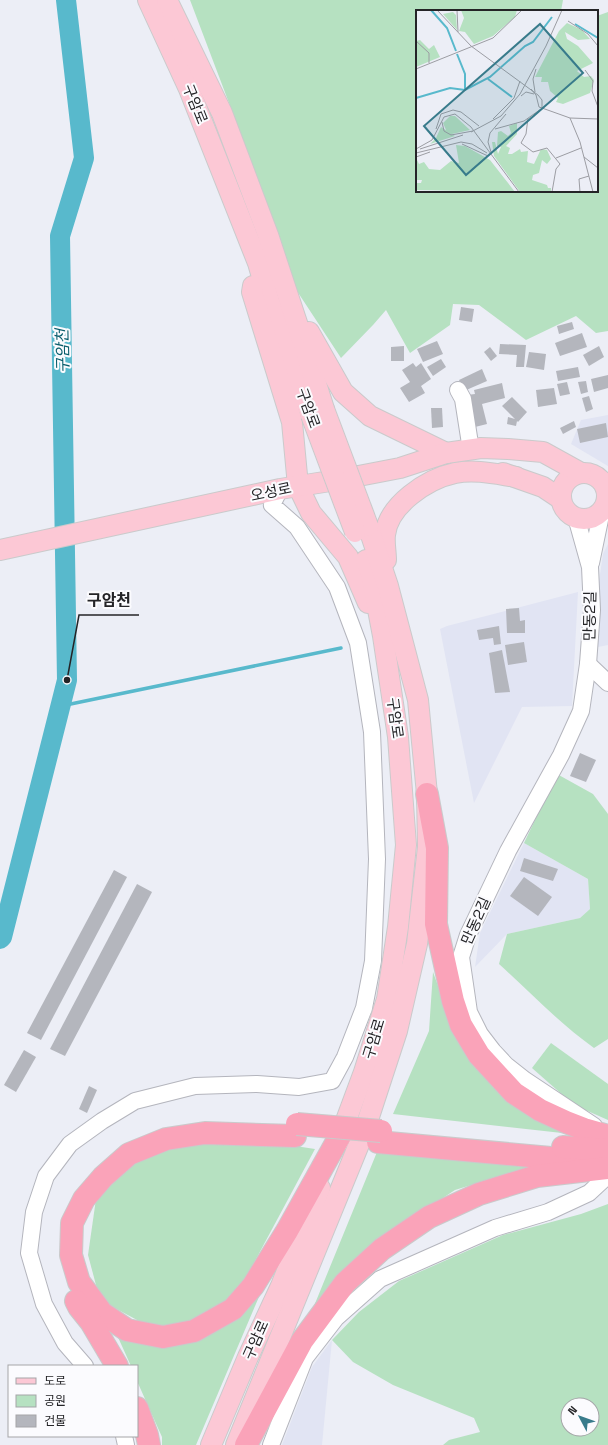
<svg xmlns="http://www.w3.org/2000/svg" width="608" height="1445" viewBox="0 0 608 1445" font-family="'Space Grotesk','Noto Sans KR',sans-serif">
<rect width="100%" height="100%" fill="#eceef6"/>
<g fill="#e1e4f3">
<path d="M608 415V466L571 444 581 420Z"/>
<path d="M608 544V645L598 647V588L603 554Z"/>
<path d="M578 592 572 706 522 707 474 803 440 629 447 626Z"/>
<path d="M524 843 588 879 590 909 580 918 507 934 475 967 480 933Z"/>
<path d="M332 1340 322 1445H282L312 1367Z"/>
</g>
<g fill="#b6e1c1" fill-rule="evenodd">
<path d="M190 0H563L561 11H417V191H597V16L608 12V331L596 333 576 316 526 340 479 305 453 304 450 325 410 353 386 310 373 325 341 358 295 288 240 132Z"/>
<path d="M557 774 593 794 608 814V1039L594 1048C559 1023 531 993 499 964L507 934 580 918 590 909 588 879 524 843Z"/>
<path d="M433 972 459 1044 525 1113 580 1135 393 1114 429 1031Z"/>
<path d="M551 1043 608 1084V1120L574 1105 532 1068Z"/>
<path d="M209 1143 282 1144 315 1149 234 1300 189 1325 150 1327 100 1300 88 1255 96 1199 123 1171 161 1147Z"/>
<path d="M377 1152 536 1165 455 1190 372 1244 314 1306Z"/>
<path d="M608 1204V1445H443L449 1440 480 1432 474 1418 393 1385 353 1362 332 1340 359 1312 399 1281 503 1235 581 1214ZM568 1405H592V1429H568Z"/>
<path d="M261 1292 196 1445H162V1437L137 1381V1366H131L117 1335 166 1344Z"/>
</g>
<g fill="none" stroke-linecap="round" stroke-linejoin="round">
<g stroke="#58b9cc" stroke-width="3.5">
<path d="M61 706 341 648"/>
<path d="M0 935 2 937"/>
</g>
<path stroke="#58b9cc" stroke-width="20" d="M0 939 2 937 67 680 60 236 84 158 66 0"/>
</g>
<g fill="#b4b6bd">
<path d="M461 307 474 309 472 322 459 320Z"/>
<path d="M572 322 574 329 559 334 557 326Z"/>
<path d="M582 333 587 347 560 356 555 343Z"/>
<path d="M437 341 443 354 423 362 417 349Z"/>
<path d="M500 344 526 345 524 367H516L517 355 499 354Z"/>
<path d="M404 346V361H391V347Z"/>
<path d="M599 346 604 357 589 366 583 355Z"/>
<path d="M490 347 497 356 491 361 484 352Z"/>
<path d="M529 352 546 354 544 370 526 367Z"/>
<path d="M441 359 446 367 433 376 427 367Z"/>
<path d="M413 363 416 367 421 363 431 379 421 386 425 393 409 402 400 388 410 382 402 370Z"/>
<path d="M578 367 580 377 558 381 556 371Z"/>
<path d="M482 369 487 381 464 391 459 380Z"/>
<path d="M608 375V388L594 392 591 379Z"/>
<path d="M586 381 588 392 581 394 578 382Z"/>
<path d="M567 382 570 394 560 396 557 384Z"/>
<path d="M502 383 505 398 482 404 487 424 475 427 467 395 475 394 474 390Z"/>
<path d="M554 388 557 404 538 407 536 390Z"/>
<path d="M589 396 593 409 586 412 582 398Z"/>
<path d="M512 397 527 412 518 422 517 421 516 426 507 424 508 417 515 419 502 406Z"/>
<path d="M431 408H442L443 427 432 428Z"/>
<path d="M574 421 576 427 563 434 560 428Z"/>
<path d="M606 423 608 437 580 443 577 429Z"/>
<path d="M519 608 520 621 525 620V633H507L506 609Z"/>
<path d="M499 626 501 644 494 645 493 638 479 640 477 630Z"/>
<path d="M524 642 527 662 508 665 505 645Z"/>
<path d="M502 650 510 692 495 693 489 653Z"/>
<path d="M580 753 596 760 586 782 570 776Z"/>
<path d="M524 858 558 869 553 881 520 871Z"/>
<path d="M114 870 127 877 41 1040 27 1033Z"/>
<path d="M524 877 552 897 538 916 510 896Z"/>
<path d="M137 884 152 892 65 1056 50 1049Z"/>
<path d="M24 1050 36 1057 16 1092 4 1085Z"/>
<path d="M89 1086 97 1090 87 1113 79 1109Z"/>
</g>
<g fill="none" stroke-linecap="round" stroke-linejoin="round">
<g stroke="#b4b5bd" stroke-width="18">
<g id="minor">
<path d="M458 390 463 399 471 450"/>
<path d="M576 517 590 567 592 610 588 664 581 711 561 755 508 851 468 935 461 957 469 1012 480 1034 493 1051 506 1065 525 1080 594 1126"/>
<path d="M591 563 602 510"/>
<path d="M588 664 608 683"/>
<path d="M85 1366 65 1343 44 1304 29 1253 34 1212 46 1176 70 1144 102 1121 135 1101 195 1086 257 1084 299 1087 332 1081 345 1057 364 1008 373 961 377 859 372 732 358 643 337 587 297 527 272 505 280 489"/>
<path d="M124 1436 126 1445"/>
<path d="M271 1445 305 1358 336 1318 380 1279 495 1228 548 1212 589 1193 605 1178"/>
</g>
</g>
<g stroke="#cacacb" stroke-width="22">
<g id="major">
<path d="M148 0 189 89 258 263 269 301 311 415"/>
<path d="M167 0 222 113 268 235 297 323 324 409"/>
<path d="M253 286 252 292 292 422 298 486 311 513 348 557 368 603"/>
<path d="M309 332 343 392 370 416 446 453"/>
<path d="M503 473 543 487 561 499"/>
<circle cx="584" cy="496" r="23"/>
<path d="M0 550 280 489 343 479 400 468 446 453 481 448 508 449 543 452 581 473"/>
<path d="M386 560C386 552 384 543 385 535 388 505 427 479 455 473 475 469 496 474 516 477"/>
<path d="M338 1142 364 1072 387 999 398 927 406 845 398 737 383 636 371 573 366 560"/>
<path d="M211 1445 248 1357 281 1286 320 1188"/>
<path d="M236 1445 364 1132 397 1031 417 944 428 847 427 794 418 700 388 586 368 526"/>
</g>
</g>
<g stroke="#cacacb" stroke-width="24">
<g id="highway">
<path d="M427 794 437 848 436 924 453 1001 461 1025 479 1055 514 1093 540 1110 566 1122 584 1129 608 1136"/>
<path d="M295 1136 205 1133 166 1139 129 1154 103 1177 84 1199 72 1223 71 1255 79 1282 102 1313 127 1330 163 1337 194 1331 233 1309 253 1286 287 1231 341 1134"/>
<path d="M378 1142 584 1161"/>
<path d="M563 1147 608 1150"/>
<path d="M76 1301 79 1307 91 1322 117 1366"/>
<path d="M137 1408 147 1435 149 1445"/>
<path d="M246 1445 302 1341 345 1283 382 1249 429 1217 479 1194 537 1176 608 1168"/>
</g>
</g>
<use href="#minor" stroke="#fff" stroke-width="16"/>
<use href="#major" stroke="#fcc8d5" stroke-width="20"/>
<use href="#highway" stroke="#faa3b9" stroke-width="22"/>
<g stroke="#cacacb" stroke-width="22" stroke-linecap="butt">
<g id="major-bridge">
<path d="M324 409 368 526"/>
<path d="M311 415 355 532"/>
</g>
</g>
<g stroke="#cacacb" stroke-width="24" stroke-linecap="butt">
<path id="highway-bridge" d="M297 1124 381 1131"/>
</g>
<use href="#major-bridge" stroke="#fcc8d5" stroke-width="20"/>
<use href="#highway-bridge" stroke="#faa3b9" stroke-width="22"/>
</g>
<g text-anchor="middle" stroke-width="4" stroke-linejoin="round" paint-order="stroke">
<g font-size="15" fill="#242427" stroke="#fbfbfe">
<text transform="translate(195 104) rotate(68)" y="5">구암로</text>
<text transform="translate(308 408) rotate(70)" y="5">구암로</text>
<text transform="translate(271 492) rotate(-12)" y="5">오성로</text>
<text transform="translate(590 616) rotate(-89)" y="5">만동2길</text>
<text transform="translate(395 718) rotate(82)" y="5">구암로</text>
<text transform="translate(476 921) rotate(-66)" y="5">만동2길</text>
<text transform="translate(374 1039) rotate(-73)" y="5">구암로</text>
<text transform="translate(256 1340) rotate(-66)" y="5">구암로</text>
</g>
<g font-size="16" font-style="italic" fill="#085d6b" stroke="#fbfbfe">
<text transform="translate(62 351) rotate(-91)" y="6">구암천</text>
</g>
</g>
<g transform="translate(416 10)">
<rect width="182" height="182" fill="#eceef6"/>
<path d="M45 0H101L99 7 77 26 58 34 49 22 43 21 48 8ZM37 2 40 5 41 20 27 4ZM151 13 166 20 174 29 162 30 149 22 151 29 162 36 177 53 161 61 168 67 175 66 178 70 174 83 147 94 140 92 142 88 134 81 132 72H125L126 67H119L143 21ZM4 30 13 39 18 35 24 47 0 57V31ZM34 106H39L54 120 36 124 31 122 27 113ZM101 113V124L90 136 94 138 92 144H96L104 139 105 142 112 141 111 152 118 154 125 139 131 140 135 149 131 154 126 150 123 163 117 165 116 170 131 175 132 178H135V182H104L78 146 76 132H79L82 144 85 137 81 136 82 122 85 121 92 126 95 123 93 116ZM25 117 39 126 14 134 20 128ZM40 135 49 136 74 150 99 182 1 180 0 173H5L6 170H0V148L3 154 8 152 13 159 24 160 35 151 43 153Z" fill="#b6e1c1"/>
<path fill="none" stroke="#58b9cc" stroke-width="2" d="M15 0 31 18 40 41M159 14 182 28M41 44 49 64V80M72 69 96 87M0 88 34 78 49 80 74 67 109 36 117 32 136 7"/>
<path fill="none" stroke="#9c9da3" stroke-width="1" d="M21 0 55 36 122 85 126 90V98L123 97 120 85 115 79M41 0 42 22M152 11 172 24 182 36M0 31 13 43V53M0 59 77 28 106 0M169 60 177 71 176 81 182 97M119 82 117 69 120 59M105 86 110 82 118 84M126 98 154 108 164 132 177 182M112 108 110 124 105 133 117 142 131 138 144 154 140 159 136 182M154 108 182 109M77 109 98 88 104 71M26 112 28 121 35 125 57 121M20 119 25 104 37 100 45 102 63 116M79 119 108 111 125 99M55 122 85 106 104 84 130 36 146 0M46 134 72 146M0 139 16 130 28 107 39 104 55 117 103 182M4 139 47 125M75 142 72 132 74 123 90 104M0 143 45 132 56 134 71 143M0 147 14 142M168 147 182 158M140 148 165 138M164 182 163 169 173 166"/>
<path fill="#387b8b" fill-opacity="0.15" stroke="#387b8b" stroke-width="2" d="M124 14 167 63 50 165 8 116Z"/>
<rect width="182" height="182" fill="none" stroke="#242427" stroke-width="2"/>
</g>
<path fill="none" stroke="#242427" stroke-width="1.5" d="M67 680L79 615H139"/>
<circle fill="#242427" stroke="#fbfbfe" stroke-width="1.5" cx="67" cy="680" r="4"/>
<g font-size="16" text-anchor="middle" font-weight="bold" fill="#242427" stroke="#fbfbfe" stroke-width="4" stroke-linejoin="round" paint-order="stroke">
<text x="109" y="606">구암천</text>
</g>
<rect x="8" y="1365" width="130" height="72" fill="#fbfbfe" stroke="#a5a5a8"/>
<rect x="16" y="1378" width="20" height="6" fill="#fcc8d5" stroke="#a5a5a8"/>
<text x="44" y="1385" font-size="12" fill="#242427">도로</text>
<rect x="16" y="1395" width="20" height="12" fill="#b6e1c1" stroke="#a5a5a8"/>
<text x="44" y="1405" font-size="12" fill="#242427">공원</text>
<rect x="16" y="1415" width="20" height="12" fill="#b4b6bd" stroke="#a5a5a8"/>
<text x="44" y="1425" font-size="12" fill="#242427">건물</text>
<g transform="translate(580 1417) rotate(311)"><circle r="19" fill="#fbfbfe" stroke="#a5a5a8"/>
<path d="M0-3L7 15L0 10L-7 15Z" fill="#387b8b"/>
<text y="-6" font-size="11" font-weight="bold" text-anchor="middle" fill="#242427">N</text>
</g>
</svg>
